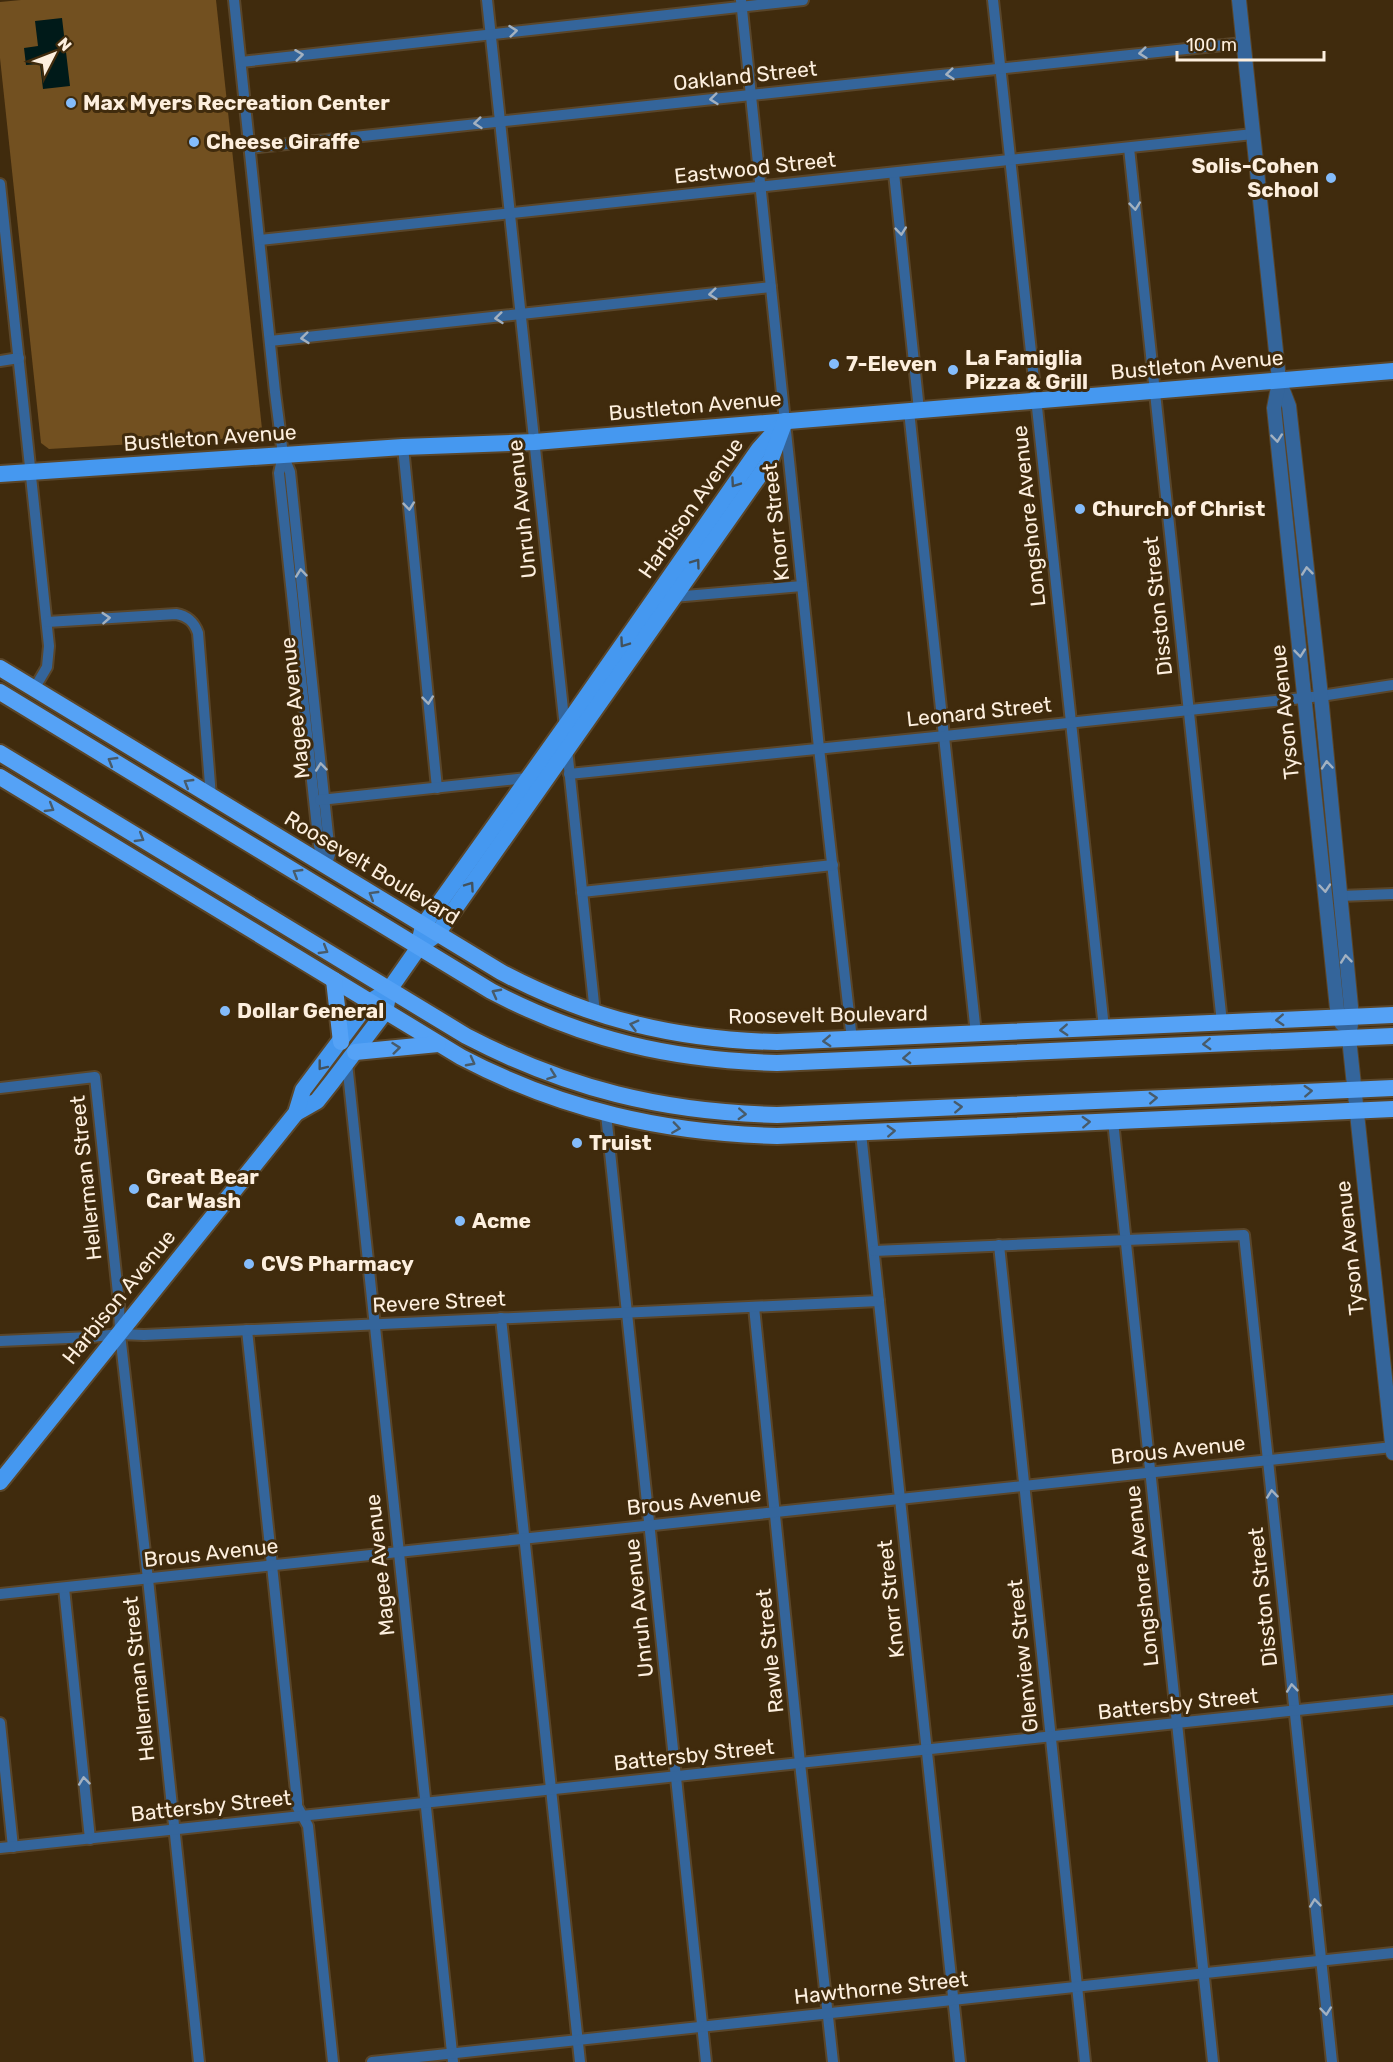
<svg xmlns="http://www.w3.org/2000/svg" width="1393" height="2062" viewBox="0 0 1393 2062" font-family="Rubik,sans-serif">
<rect width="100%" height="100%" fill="#402b0d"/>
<path fill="#725020" d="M21 0H216L262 429 254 437 49 449 41 443 0 58V2Z"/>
<path fill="#001a19" d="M62 18 70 86 43 89 40 64 26 65 24 48 38 46 35 21Z"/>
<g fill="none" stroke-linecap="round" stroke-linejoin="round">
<g stroke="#5a462a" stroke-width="14">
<g id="minor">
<path d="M234 0 275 392 283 455 290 472 330 854 326 867"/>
<path d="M487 0 565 728"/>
<path d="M741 0 819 748 852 1040"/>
<path d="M993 0 1104 1028"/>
<path d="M241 62 803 0"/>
<path d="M250 148 1243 43"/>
<path d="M1129 148 1222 1023"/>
<path d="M894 173 919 410"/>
<path d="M0 184 49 646 47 667 34 689"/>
<path d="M260 240 1253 134"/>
<path d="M270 341 771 287"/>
<path d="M0 361 19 358"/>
<path d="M909 411 976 1034"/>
<path d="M403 447 437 788"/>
<path d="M283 455 279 473 319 846 326 865"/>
<path d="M673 597 802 586"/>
<path d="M47 622 176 614C188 616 194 622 198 633L211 797"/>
<path d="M567 749 595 1013"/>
<path d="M569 774 945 736 1321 696 1393 685"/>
<path d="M320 800 527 778"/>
<path d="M582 892 833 865"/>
<path d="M1340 896 1393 894"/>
<path d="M347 1063 453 2062"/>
<path d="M0 1088 95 1077 119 1303 120 1334 148 1579 199 2062"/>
<path d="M606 1114 706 2062"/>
<path d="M1113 1121 1213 2062"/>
<path d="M861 1133 960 2062"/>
<path d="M999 1245 1085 2062"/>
<path d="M874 1251 1244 1235 1332 2062"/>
<path d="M754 1307 800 1763 833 2062"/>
<path d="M501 1318 580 2062"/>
<path d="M247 1330 297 1801V1806L308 1826 333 2062"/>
<path d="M0 1341 91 1337 120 1334 144 1335 879 1301"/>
<path d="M64 1588 90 1839"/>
<path d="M0 1594 1393 1447"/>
<path d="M0 1723 13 1847"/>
<path d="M0 1848 1393 1700"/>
<path d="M372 2062 1393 1953"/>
</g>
</g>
<g stroke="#5a462a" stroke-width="16">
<g id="tertiary">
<path d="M1239 0 1279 380 1289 406 1321 696 1352 1017 1349 1038 1393 1453"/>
<path d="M1279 382 1274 408 1338 1018 1342 1024"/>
</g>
</g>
<g stroke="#5a462a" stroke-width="20">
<g id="primary">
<path d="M0 474 403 447 535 442 1393 371"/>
<path d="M420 939 423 926 577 710 759 449 778 428"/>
<path d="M296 1113 317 1101 332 1082 385 1012 388 996"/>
<path d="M0 1482 296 1113 303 1090 369 1002 389 990 419 947 437 934 771 459 785 421"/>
</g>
</g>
<g stroke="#5a462a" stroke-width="20">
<g id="trunk">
<path d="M0 668 501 972C590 1019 676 1040 777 1042L1393 1015"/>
<path d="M0 692 491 991C585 1040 671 1060 777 1063L1393 1036"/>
<path d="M0 753 466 1036C568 1089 663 1112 777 1115L1393 1088"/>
<path d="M0 777 461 1057C562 1110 664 1133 777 1136L1393 1109"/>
<path d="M334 980 341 1042"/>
<path d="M355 1052 438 1044"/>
</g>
</g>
<use href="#minor" stroke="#34659b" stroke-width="10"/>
<use href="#tertiary" stroke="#34659b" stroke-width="14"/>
<use href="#primary" stroke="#4598f0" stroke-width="16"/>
<use href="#trunk" stroke="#55a2f6" stroke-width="16"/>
</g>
<defs><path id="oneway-chevron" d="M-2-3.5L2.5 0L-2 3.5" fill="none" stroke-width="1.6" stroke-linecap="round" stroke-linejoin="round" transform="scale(1.5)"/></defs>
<g stroke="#a3b1c0">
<use href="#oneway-chevron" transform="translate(513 31) rotate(-6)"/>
<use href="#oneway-chevron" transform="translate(1143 53) rotate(174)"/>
<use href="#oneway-chevron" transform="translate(299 55) rotate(-7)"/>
<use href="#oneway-chevron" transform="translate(950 74) rotate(174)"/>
<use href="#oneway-chevron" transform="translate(714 99) rotate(174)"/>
<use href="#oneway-chevron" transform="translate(478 123) rotate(174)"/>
<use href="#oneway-chevron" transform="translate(1135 206) rotate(84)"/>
<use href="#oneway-chevron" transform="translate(901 231) rotate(84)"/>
<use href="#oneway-chevron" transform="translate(713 294) rotate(174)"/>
<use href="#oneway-chevron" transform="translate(499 318) rotate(174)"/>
<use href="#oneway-chevron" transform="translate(305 338) rotate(174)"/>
<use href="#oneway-chevron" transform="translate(1277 438) rotate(84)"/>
<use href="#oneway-chevron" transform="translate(409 506) rotate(84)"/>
<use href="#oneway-chevron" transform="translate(1307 571) rotate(-96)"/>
<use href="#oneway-chevron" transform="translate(301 573) rotate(-96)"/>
<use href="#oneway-chevron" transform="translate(106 618) rotate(-4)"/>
<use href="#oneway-chevron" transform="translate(1300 653) rotate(84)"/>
<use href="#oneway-chevron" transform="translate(428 700) rotate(84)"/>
<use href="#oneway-chevron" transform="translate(1327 765) rotate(-95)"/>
<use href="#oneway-chevron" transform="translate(321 767) rotate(-96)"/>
<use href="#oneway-chevron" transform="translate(1325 888) rotate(85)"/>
<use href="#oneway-chevron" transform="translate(1346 959) rotate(-96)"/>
<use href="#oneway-chevron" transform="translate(1272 1494) rotate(-96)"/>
<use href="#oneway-chevron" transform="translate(1292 1688) rotate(-96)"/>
<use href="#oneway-chevron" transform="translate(84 1781) rotate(-96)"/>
<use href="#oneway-chevron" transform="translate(1315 1903) rotate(-96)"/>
<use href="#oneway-chevron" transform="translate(1326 2011) rotate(84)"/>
</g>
<g stroke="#42515c">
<use href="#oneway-chevron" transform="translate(735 483) rotate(125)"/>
<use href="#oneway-chevron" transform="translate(696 563) rotate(-54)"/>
<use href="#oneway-chevron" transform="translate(624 643) rotate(125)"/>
<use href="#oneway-chevron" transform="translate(470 886) rotate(-55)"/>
<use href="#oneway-chevron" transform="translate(322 1066) rotate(128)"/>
</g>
<g stroke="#485b6a">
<use href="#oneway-chevron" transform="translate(112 761) rotate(-149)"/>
<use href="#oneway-chevron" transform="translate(188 783) rotate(-149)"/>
<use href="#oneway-chevron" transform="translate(50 808) rotate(31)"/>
<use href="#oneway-chevron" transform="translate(140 838) rotate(31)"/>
<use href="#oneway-chevron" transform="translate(297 873) rotate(-149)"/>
<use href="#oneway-chevron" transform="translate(373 895) rotate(-149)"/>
<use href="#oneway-chevron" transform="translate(324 950) rotate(31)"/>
<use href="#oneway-chevron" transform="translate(496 993) rotate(-152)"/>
<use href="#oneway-chevron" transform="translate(1280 1020) rotate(177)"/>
<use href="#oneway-chevron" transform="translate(634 1025) rotate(-165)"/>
<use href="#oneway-chevron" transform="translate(1064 1030) rotate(177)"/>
<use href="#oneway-chevron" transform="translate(827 1041) rotate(177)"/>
<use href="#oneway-chevron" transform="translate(1207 1044) rotate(177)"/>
<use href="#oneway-chevron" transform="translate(396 1048) rotate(-6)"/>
<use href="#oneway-chevron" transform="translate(907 1058) rotate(177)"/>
<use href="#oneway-chevron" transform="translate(471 1062) rotate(28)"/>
<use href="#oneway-chevron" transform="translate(552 1075) rotate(20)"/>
<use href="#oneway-chevron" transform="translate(1308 1091) rotate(-3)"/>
<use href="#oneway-chevron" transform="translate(1153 1098) rotate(-3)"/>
<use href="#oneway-chevron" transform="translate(958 1107) rotate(-3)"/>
<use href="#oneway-chevron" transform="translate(742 1114) rotate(3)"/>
<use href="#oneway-chevron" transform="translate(1086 1122) rotate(-3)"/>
<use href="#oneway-chevron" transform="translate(676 1128) rotate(8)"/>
<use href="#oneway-chevron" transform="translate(891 1131) rotate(-3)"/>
</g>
<g fill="#84bcfb" stroke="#402b0d" stroke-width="2">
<circle cx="71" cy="103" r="6"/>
<circle cx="194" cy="142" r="6"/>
<circle cx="1331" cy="178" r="6"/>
<circle cx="834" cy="364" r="6"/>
<circle cx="953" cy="370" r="6"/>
<circle cx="1080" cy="509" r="6"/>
<circle cx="225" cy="1011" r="6"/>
<circle cx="577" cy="1143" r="6"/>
<circle cx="134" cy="1189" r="6"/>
<circle cx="460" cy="1221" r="6"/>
<circle cx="249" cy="1264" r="6"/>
</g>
<g text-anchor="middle" stroke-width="6" stroke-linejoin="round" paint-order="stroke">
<g font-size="21" fill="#fdefde" stroke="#402b0d">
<text transform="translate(745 76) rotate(-6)" y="7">Oakland Street</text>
<text transform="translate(755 168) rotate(-6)" y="7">Eastwood Street</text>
<text transform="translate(1197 365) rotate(-5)" y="7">Bustleton Avenue</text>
<text transform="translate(695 406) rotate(-5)" y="7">Bustleton Avenue</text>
<text transform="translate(210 438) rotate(-4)" y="7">Bustleton Avenue</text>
<text transform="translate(691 508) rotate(-55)" y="7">Harbison Avenue</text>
<text transform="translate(522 509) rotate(-96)" y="7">Unruh Avenue</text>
<text transform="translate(1029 516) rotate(-96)" y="7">Longshore Avenue</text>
<text transform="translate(776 522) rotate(-96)" y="7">Knorr Street</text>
<text transform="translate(1158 606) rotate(-96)" y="7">Disston Street</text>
<text transform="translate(295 708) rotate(-96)" y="7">Magee Avenue</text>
<text transform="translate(979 712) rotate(-6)" y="7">Leonard Street</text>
<text transform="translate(1285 712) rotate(-96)" y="7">Tyson Avenue</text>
<text transform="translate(372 868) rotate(31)" y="7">Roosevelt Boulevard</text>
<text transform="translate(828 1015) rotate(-1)" y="7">Roosevelt Boulevard</text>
<text transform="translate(86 1178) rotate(-96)" y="7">Hellerman Street</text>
<text transform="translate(1350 1248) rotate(-96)" y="7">Tyson Avenue</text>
<text transform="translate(119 1297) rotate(-51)" y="7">Harbison Avenue</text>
<text transform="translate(439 1302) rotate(-3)" y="7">Revere Street</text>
<text transform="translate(1178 1450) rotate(-6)" y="7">Brous Avenue</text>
<text transform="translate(694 1501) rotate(-6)" y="7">Brous Avenue</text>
<text transform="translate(211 1553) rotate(-6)" y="7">Brous Avenue</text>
<text transform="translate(380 1565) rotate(-96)" y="7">Magee Avenue</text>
<text transform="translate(1142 1576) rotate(-96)" y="7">Longshore Avenue</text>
<text transform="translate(1263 1597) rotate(-96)" y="7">Disston Street</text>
<text transform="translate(891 1599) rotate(-96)" y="7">Knorr Street</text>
<text transform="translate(639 1608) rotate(-96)" y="7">Unruh Avenue</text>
<text transform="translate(770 1651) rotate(-96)" y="7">Rawle Street</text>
<text transform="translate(1023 1656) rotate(-96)" y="7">Glenview Street</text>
<text transform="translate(139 1679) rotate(-96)" y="7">Hellerman Street</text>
<text transform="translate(1178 1704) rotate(-6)" y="7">Battersby Street</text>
<text transform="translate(694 1755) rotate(-6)" y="7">Battersby Street</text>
<text transform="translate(211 1806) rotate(-6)" y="7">Battersby Street</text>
<text transform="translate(881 1988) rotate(-6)" y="7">Hawthorne Street</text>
</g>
<g font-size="21" font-weight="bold" fill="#fdefde" stroke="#402b0d" text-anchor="start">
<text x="83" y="110">Max Myers Recreation Center</text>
<text x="206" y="149">Cheese Giraffe</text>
<text x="1319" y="173" text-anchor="end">Solis-Cohen<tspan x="1319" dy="24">School</tspan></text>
<text x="965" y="365">La Famiglia<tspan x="965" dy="24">Pizza &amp; Grill</tspan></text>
<text x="846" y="371">7-Eleven</text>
<text x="1092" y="516">Church of Christ</text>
<text x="237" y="1018">Dollar General</text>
<text x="589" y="1150">Truist</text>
<text x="146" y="1184">Great Bear<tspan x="146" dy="24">Car Wash</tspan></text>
<text x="472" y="1228">Acme</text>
<text x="261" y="1271">CVS Pharmacy</text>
</g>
</g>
<g transform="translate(54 54) rotate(48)" stroke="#402b0d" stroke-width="4.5" paint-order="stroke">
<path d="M0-4.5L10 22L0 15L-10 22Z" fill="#fdefde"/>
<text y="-9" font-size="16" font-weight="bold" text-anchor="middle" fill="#fdefde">N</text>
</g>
<path d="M1177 51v9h147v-9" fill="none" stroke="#fdefde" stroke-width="3"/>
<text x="1186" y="51" font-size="18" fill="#fdefde" stroke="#402b0d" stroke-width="4.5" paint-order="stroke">100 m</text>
</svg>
